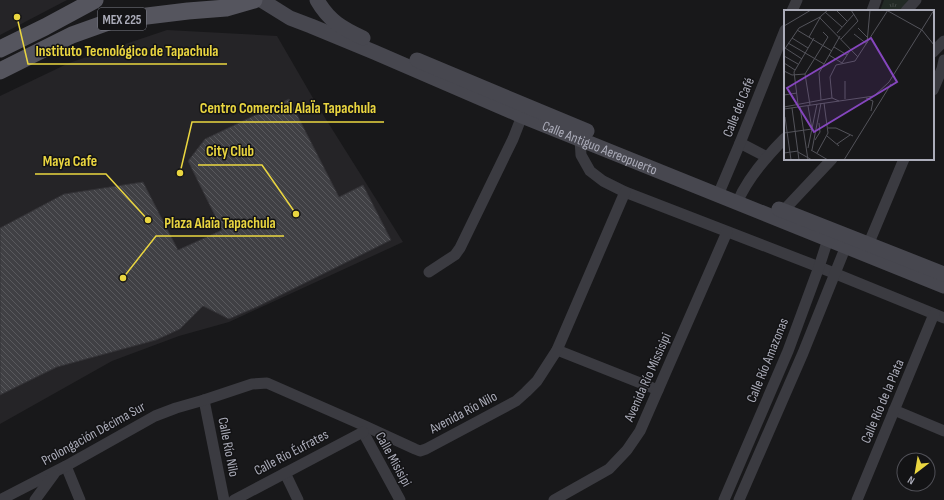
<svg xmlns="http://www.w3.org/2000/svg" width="944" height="500" viewBox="0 0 944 500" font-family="'Sofia Sans Condensed',sans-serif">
<defs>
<pattern id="park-tufts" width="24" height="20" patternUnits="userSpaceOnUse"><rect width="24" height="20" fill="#222a25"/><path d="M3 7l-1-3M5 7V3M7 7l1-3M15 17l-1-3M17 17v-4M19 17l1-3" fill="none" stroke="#3f4643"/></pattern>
<pattern id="building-back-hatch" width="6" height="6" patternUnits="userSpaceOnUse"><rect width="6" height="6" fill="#404044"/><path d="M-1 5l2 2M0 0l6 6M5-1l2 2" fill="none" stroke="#59595d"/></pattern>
</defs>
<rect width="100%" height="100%" fill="#18181a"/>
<g fill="#252427">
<path d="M0 0H67L0 35Z"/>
<path d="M167 30 277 36 317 105 403 242 229 322 179 336 112 361 0 424V96L69 63Z"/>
</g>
<path fill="url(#park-tufts)" d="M884 0H909L899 11H880Z"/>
<path fill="url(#building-back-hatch)" stroke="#333236" d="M289 99 339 197 363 185 391 240 259 306 229 319 203 306 180 329 156 340 57 367 0 395V228L64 194 143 182 178 250 222 230 188 161 205 139Z"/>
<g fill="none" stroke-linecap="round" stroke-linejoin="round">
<g stroke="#3b3b41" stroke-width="11">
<path d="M792 11 797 0"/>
<path d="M872 11 876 0"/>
<path d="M906 11 916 0"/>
<path d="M933 52 944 41"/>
<path d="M933 90 942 69 944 60"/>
<path d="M582 134 580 139 581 155 590 171 603 181 625 192 819 267 944 318"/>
<path d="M740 143 767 157"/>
<path d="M718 195 740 143 785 30"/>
<path d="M737 203C747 179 767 156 785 138"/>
<path d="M781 218 784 210 832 159"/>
<path d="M866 250 904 159"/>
<path d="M429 272 455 255 460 248 513 139 522 116"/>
<path d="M557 350 658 390"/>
<path d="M204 400 224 500"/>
<path d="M894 410 944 431"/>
<path d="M363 432 400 500"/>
<path d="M66 466 80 500"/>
<path d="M285 473 298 500"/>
<path d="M0 500 66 466 155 416 176 408 204 400 252 384 267 383 365 426 415 449 420 451 426 449 516 401 526 392 537 381 557 350 625 192"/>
<path d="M35 500 54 474"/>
<path d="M234 500 363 432"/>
<path d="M554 500 609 469 627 450 640 431 727 232"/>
<path d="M724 500 788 351 819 267 830 233"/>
<path d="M739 500 803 353 848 241"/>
<path d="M857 500 934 314"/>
</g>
<g stroke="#47474f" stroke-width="15">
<path id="s1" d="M261 0 290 18 311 26 374 52 522 116 944 286"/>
<path d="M317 0C329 21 342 28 363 38"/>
<path d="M417 60 587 131"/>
<path d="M779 209 944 274"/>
</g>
<g stroke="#55555e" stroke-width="17">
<path d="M0 49 45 27 95 0"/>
<path d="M0 71 72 35 114 20 188 11 226 8 254 0"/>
</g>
</g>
<g text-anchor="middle" stroke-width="3" stroke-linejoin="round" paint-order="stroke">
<rect fill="#131315" stroke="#7d7e88" stroke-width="1" x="98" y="8" width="48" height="22" rx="3"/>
<g font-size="13" font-weight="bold" fill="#abacb9">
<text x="122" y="24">MEX 225</text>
</g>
<g font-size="14" fill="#abacb9" stroke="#131315">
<text transform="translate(738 107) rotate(-68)" y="5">Calle del Café</text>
<text dy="5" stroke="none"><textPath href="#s1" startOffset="370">Calle Antiguo Aereopuerto</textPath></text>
<text transform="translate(767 360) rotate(-68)" y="5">Calle Río Amazonas</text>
<text transform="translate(647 377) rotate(-66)" y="5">Avenida Río Missisipi</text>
<text transform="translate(882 401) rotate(-67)" y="5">Calle Río de la Plata</text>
<text transform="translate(463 412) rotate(-28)" y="5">Avenida Río Nilo</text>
<text transform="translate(93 433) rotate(-29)" y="5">Prolongación Décima Sur</text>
<text transform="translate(229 447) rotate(79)" y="5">Calle Río Nilo</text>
<text transform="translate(291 452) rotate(-28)" y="5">Calle Río Éufrates</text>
<text transform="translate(394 459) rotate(61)" y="5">Calle Misisipi</text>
</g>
</g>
<g transform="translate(784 10)">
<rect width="150" height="150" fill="#18181a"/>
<path fill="none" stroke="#53535a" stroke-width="1" d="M52 0 63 11M104 1 138 20 150 35M41 2 58 17M35 7 74 47M0 16 27 0M74 18 84 28M13 20 48 41M53 23 70 4M70 24 83 34M25 27 37 6 44 0M8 28 24 38M57 29 74 11 67 0M4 33 40 54M83 33 86 0M50 37 63 45M1 38 18 49M0 40 15 18 36 7M45 45 58 53M0 46 14 54M0 53 11 60M58 53 67 39M0 61 8 65 21 64M61 71V89M0 85 13 83M48 88 46 67 52 55 71 51 104 0M82 88 89 91 87 101M37 90 35 63 56 26M14 94 10 62 30 28M26 95 21 64 44 27 39 22M0 97 48 88 55 91M16 97 24 150M8 98 15 150M0 99 90 86 105 72 150 0M1 107 7 150M44 118H52L69 126M0 123 28 119 24 96M43 126 55 136M31 130 36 122 35 113M53 134 66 125M24 138 33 94M27 140 44 150M28 140 37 93M14 142 28 150M0 143 14 141M33 143 44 123 40 93M60 150 107 74"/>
<path fill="#8546be" fill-opacity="0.15" stroke="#8546be" stroke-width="2" d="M87 28 113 72 30 122 3 78Z"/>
<rect width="150" height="150" fill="none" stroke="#abacb9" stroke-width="2"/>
</g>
<path fill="none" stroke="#ead640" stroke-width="1.5" d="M17 17L28 64H227M180 173L192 122H384M296 214L262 165H198M148 220L106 174H35M123 278L156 236H284"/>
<g fill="#ead640" stroke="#131315" stroke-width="1.5">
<circle cx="17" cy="17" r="4"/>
<circle cx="180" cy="173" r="4"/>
<circle cx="296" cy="214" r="4"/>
<circle cx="148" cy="220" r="4"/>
<circle cx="123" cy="278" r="4"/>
</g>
<g font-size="15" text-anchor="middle" font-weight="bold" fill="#ead640" stroke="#131315" stroke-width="3" stroke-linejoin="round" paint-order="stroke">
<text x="127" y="56">Instituto Tecnológico de Tapachula</text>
<text x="288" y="113">Centro Comercial AlaÏa Tapachula</text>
<text x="230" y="156">City Club</text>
<text x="70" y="166">Maya Cafe</text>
<text x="220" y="228">Plaza Alaïa Tapachula</text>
</g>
<g transform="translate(916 472) rotate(211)"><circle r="19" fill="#131315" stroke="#505057"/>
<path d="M0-3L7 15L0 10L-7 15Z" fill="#ead640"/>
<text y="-6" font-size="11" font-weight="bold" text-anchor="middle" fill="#abacb9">N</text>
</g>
</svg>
